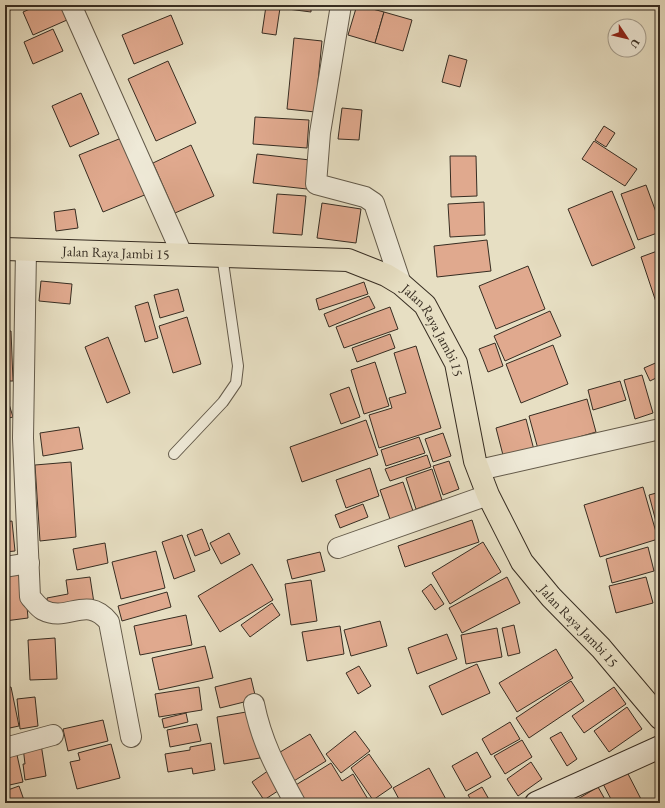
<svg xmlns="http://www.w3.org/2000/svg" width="665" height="808" viewBox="0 0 665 808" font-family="'EB Garamond',serif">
<rect width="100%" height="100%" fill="#e7dfc3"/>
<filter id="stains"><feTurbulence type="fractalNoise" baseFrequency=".005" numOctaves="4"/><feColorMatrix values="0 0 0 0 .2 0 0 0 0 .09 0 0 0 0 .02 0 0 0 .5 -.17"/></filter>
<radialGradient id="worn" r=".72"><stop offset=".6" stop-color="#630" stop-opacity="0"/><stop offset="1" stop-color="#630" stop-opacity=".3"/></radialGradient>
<g fill="#e0a98e" stroke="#372d22">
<path d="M5 5H21L6 12Z"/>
<path d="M39 5H60L67 20 33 35 23 12Z"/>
<path d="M257 5H311V12L280 8 276 35 262 33 266 6Z"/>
<path d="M357 5 384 12 375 43 348 35Z"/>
<path d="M384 12 412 20 403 51 375 43Z"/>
<path d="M171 15 183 44 134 64 122 35Z"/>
<path d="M53 29 63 51 33 64 24 42Z"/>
<path d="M294 38 322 41 315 112 287 109Z"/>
<path d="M449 55 467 60 460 87 442 82Z"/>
<path d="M168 61 196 123 156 141 128 79Z"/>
<path d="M81 93 99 134 70 147 52 106Z"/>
<path d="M342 108 362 110 359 140 338 139Z"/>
<path d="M255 117 309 120 307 148 253 144Z"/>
<path d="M604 126 615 133 606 147 595 140Z"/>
<path d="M124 137 147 194 103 212 79 155Z"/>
<path d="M594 141 637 169 625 186 582 159Z"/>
<path d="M191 145 214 196 175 213 153 163Z"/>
<path d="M257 154 310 160 307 189 253 183Z"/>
<path d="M450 156H476L477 196 451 197Z"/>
<path d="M646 185 660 223V232L638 240 621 194Z"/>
<path d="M612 191 635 248 592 266 568 209Z"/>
<path d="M277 194 306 196 302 235 273 233Z"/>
<path d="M484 202 485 235 450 237 448 204Z"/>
<path d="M322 203 361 209 356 243 317 238Z"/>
<path d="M75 209 78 228 56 231 54 212Z"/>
<path d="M487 240 491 271 437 277 434 246Z"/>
<path d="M660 250V301L656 302 641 257Z"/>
<path d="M528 266 545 309 496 329 479 286Z"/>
<path d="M41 281 72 284 70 304 39 301Z"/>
<path d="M364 282 368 294 319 310 316 299Z"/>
<path d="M178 289 184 311 160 318 154 295Z"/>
<path d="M369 296 375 308 329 327 324 314Z"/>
<path d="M148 302 158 338 145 342 135 306Z"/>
<path d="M390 307 398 329 344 348 336 327Z"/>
<path d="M550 311 561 336 505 361 494 336Z"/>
<path d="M187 317 201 364 173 373 159 326Z"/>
<path d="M5 331H11L13 381H5Z"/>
<path d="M390 334 395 348 357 362 352 348Z"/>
<path d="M108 337 130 393 107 403 85 347Z"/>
<path d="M495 343 503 366 488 372 479 349Z"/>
<path d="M553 345 568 384 521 403 506 364Z"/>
<path d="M416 346 441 428 379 448 369 415 392 408 389 398 406 393 394 353Z"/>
<path d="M660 361V376L650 381 644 368Z"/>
<path d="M375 362 389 406 364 414 351 370Z"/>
<path d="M642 375 653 413 635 419 624 380Z"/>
<path d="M620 381 626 400 593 410 588 390Z"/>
<path d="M349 387 360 417 341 424 330 394Z"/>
<path d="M5 391 13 417 5 419Z"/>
<path d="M587 399 596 432 538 449 529 416Z"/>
<path d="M526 419 534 450 504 459 496 428Z"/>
<path d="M366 420 378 455 302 482 290 447Z"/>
<path d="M79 427 83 449 43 456 40 433Z"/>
<path d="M443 433 451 456 433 462 425 439Z"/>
<path d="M419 437 425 453 386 466 381 450Z"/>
<path d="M427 455 431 467 390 481 385 469Z"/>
<path d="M449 461 459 489 443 495 433 466Z"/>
<path d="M71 462 76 537 40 541 35 465Z"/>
<path d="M370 468 379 496 346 508 336 480Z"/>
<path d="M432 469 442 500 416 509 406 478Z"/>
<path d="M403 482 414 514 391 522 380 490Z"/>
<path d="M643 487 658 539 600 557 584 505Z"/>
<path d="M660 492V537L649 495Z"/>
<path d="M363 504 368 517 340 528 335 515Z"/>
<path d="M472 520 479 542 405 567 398 546Z"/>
<path d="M12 521 15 551 5 552V522Z"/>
<path d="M202 529 210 550 195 556 187 535Z"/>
<path d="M229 533 240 554 221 564 210 543Z"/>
<path d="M182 535 195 571 174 579 162 542Z"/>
<path d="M483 542 501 572 450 604 432 573Z"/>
<path d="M105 543 108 563 77 570 73 549Z"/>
<path d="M648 547 654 571 612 583 606 559Z"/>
<path d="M156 551 165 588 121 599 112 562Z"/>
<path d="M320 552 325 571 292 579 287 560Z"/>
<path d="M252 564 273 600 220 632 198 596Z"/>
<path d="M24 573 28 618 5 621V576Z"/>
<path d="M90 577 94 603 48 610 47 598 68 594 66 580Z"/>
<path d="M507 577 520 603 462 633 449 608Z"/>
<path d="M646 577 653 603 616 613 609 586Z"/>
<path d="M311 580 317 621 291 625 285 584Z"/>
<path d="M431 584 444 604 435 610 422 591Z"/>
<path d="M167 592 171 607 122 621 118 606Z"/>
<path d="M272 603 280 615 250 637 241 625Z"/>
<path d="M186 615 192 645 140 655 134 626Z"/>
<path d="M380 621 387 646 351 656 344 630Z"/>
<path d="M514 625 520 653 508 656 502 628Z"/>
<path d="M340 626 344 654 307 661 302 632Z"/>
<path d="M497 628 502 657 466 664 461 635Z"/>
<path d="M447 634 457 659 417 674 408 648Z"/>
<path d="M55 638 57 679 30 680 28 640Z"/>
<path d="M205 646 213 678 159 690 152 658Z"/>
<path d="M556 649 573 678 517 712 499 683Z"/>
<path d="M477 664 490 693 442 715 429 686Z"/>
<path d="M359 666 371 686 358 694 346 673Z"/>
<path d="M251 678 256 699 220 708 215 687Z"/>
<path d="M571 681 584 701 529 738 516 718Z"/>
<path d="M11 687 19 726 5 729V688Z"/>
<path d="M199 687 202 710 159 717 155 694Z"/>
<path d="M614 687 626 704 584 733 572 716Z"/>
<path d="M35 697 38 726 20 729 17 699Z"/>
<path d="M627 707 642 729 609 752 594 731Z"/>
<path d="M252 711 260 758 224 764 217 717Z"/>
<path d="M186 713 188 722 164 728 162 719Z"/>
<path d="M103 720 108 741 68 751 63 729Z"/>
<path d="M510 722 520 739 491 755 482 739Z"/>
<path d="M197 724 201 741 170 747 167 730Z"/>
<path d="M355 731 370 751 341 773 326 754Z"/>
<path d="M561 732 577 759 567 766 550 738Z"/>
<path d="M310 734 326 761 289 784 272 757Z"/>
<path d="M522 740 532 757 505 774 494 756Z"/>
<path d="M211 743 215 770 193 774 192 768 168 772 165 754 190 750V747Z"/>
<path d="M41 744 46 776 25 780 23 764H25L23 747Z"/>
<path d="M111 744 120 778 77 789 70 762 80 760 78 753Z"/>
<path d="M477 752 491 777 466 791 452 766Z"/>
<path d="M369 754 392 787 373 800 351 768Z"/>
<path d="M17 755 23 782 5 786V757Z"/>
<path d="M531 762 542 779 518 796 507 779Z"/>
<path d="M331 763 342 781 353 774 369 801 366 803H300L291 788Z"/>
<path d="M272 768 284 787 264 800 252 782Z"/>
<path d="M429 768 448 803H401L393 788Z"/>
<path d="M625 768 643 803H613L601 780Z"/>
<path d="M19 786 25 803H5V791Z"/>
<path d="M482 787 491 803H473L468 795Z"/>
<path d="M598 787 607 803H571Z"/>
</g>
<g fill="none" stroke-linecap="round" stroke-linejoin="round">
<g stroke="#635a4a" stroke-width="12">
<path id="lane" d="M174 454 223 402 236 383 238 366 222 255"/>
</g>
<g stroke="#635a4a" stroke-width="22">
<g id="street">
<path d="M71 5 182 254"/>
<path d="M341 5 320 133 316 184 365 197 374 203 401 284"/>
<path d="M26 250 23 438 30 597C34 601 38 607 43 610 68 623 86 594 109 622L131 737"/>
<path d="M479 470 660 429"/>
<path d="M338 548 488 495"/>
<path d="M5 567 29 563"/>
<path d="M254 704C262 743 276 768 295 803"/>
<path d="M5 748 53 735"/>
</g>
</g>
<g stroke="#372d22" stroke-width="24">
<path id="secondary" d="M536 803 660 747"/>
</g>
<g stroke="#372d22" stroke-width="24">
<g id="highway">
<path id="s1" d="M5 249 348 260 386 275 401 284 425 305 456 363 475 461 488 495 522 562 551 597 601 648 660 718"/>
</g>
</g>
<use href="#lane" stroke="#efead8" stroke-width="10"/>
<use href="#street" stroke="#efead8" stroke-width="20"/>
<use href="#secondary" stroke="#efead8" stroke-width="22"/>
<use href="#highway" stroke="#e7dfc3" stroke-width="22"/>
</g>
<g text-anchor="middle" stroke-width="3.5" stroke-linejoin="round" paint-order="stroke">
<g font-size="14" fill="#372d22" stroke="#efead8">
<text dy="5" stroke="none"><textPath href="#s1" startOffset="111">Jalan Raya Jambi 15</textPath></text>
<text dy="5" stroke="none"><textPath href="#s1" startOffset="459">Jalan Raya Jambi 15</textPath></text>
<text dy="5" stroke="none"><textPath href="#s1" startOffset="796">Jalan Raya Jambi 15</textPath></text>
</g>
</g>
<rect width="665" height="808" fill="none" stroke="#e7dfc3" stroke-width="20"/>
<rect x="6" y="6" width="653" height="796" fill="none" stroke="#372d22" stroke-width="2"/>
<rect x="10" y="10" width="645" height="788" fill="none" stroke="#372d22"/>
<g transform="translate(627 38) rotate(125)"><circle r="19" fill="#efead8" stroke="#a59e8f"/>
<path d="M0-3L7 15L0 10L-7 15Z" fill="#8f2418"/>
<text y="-6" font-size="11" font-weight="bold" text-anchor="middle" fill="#372d22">U</text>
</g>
<rect width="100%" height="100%" filter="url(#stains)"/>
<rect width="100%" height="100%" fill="url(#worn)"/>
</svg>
